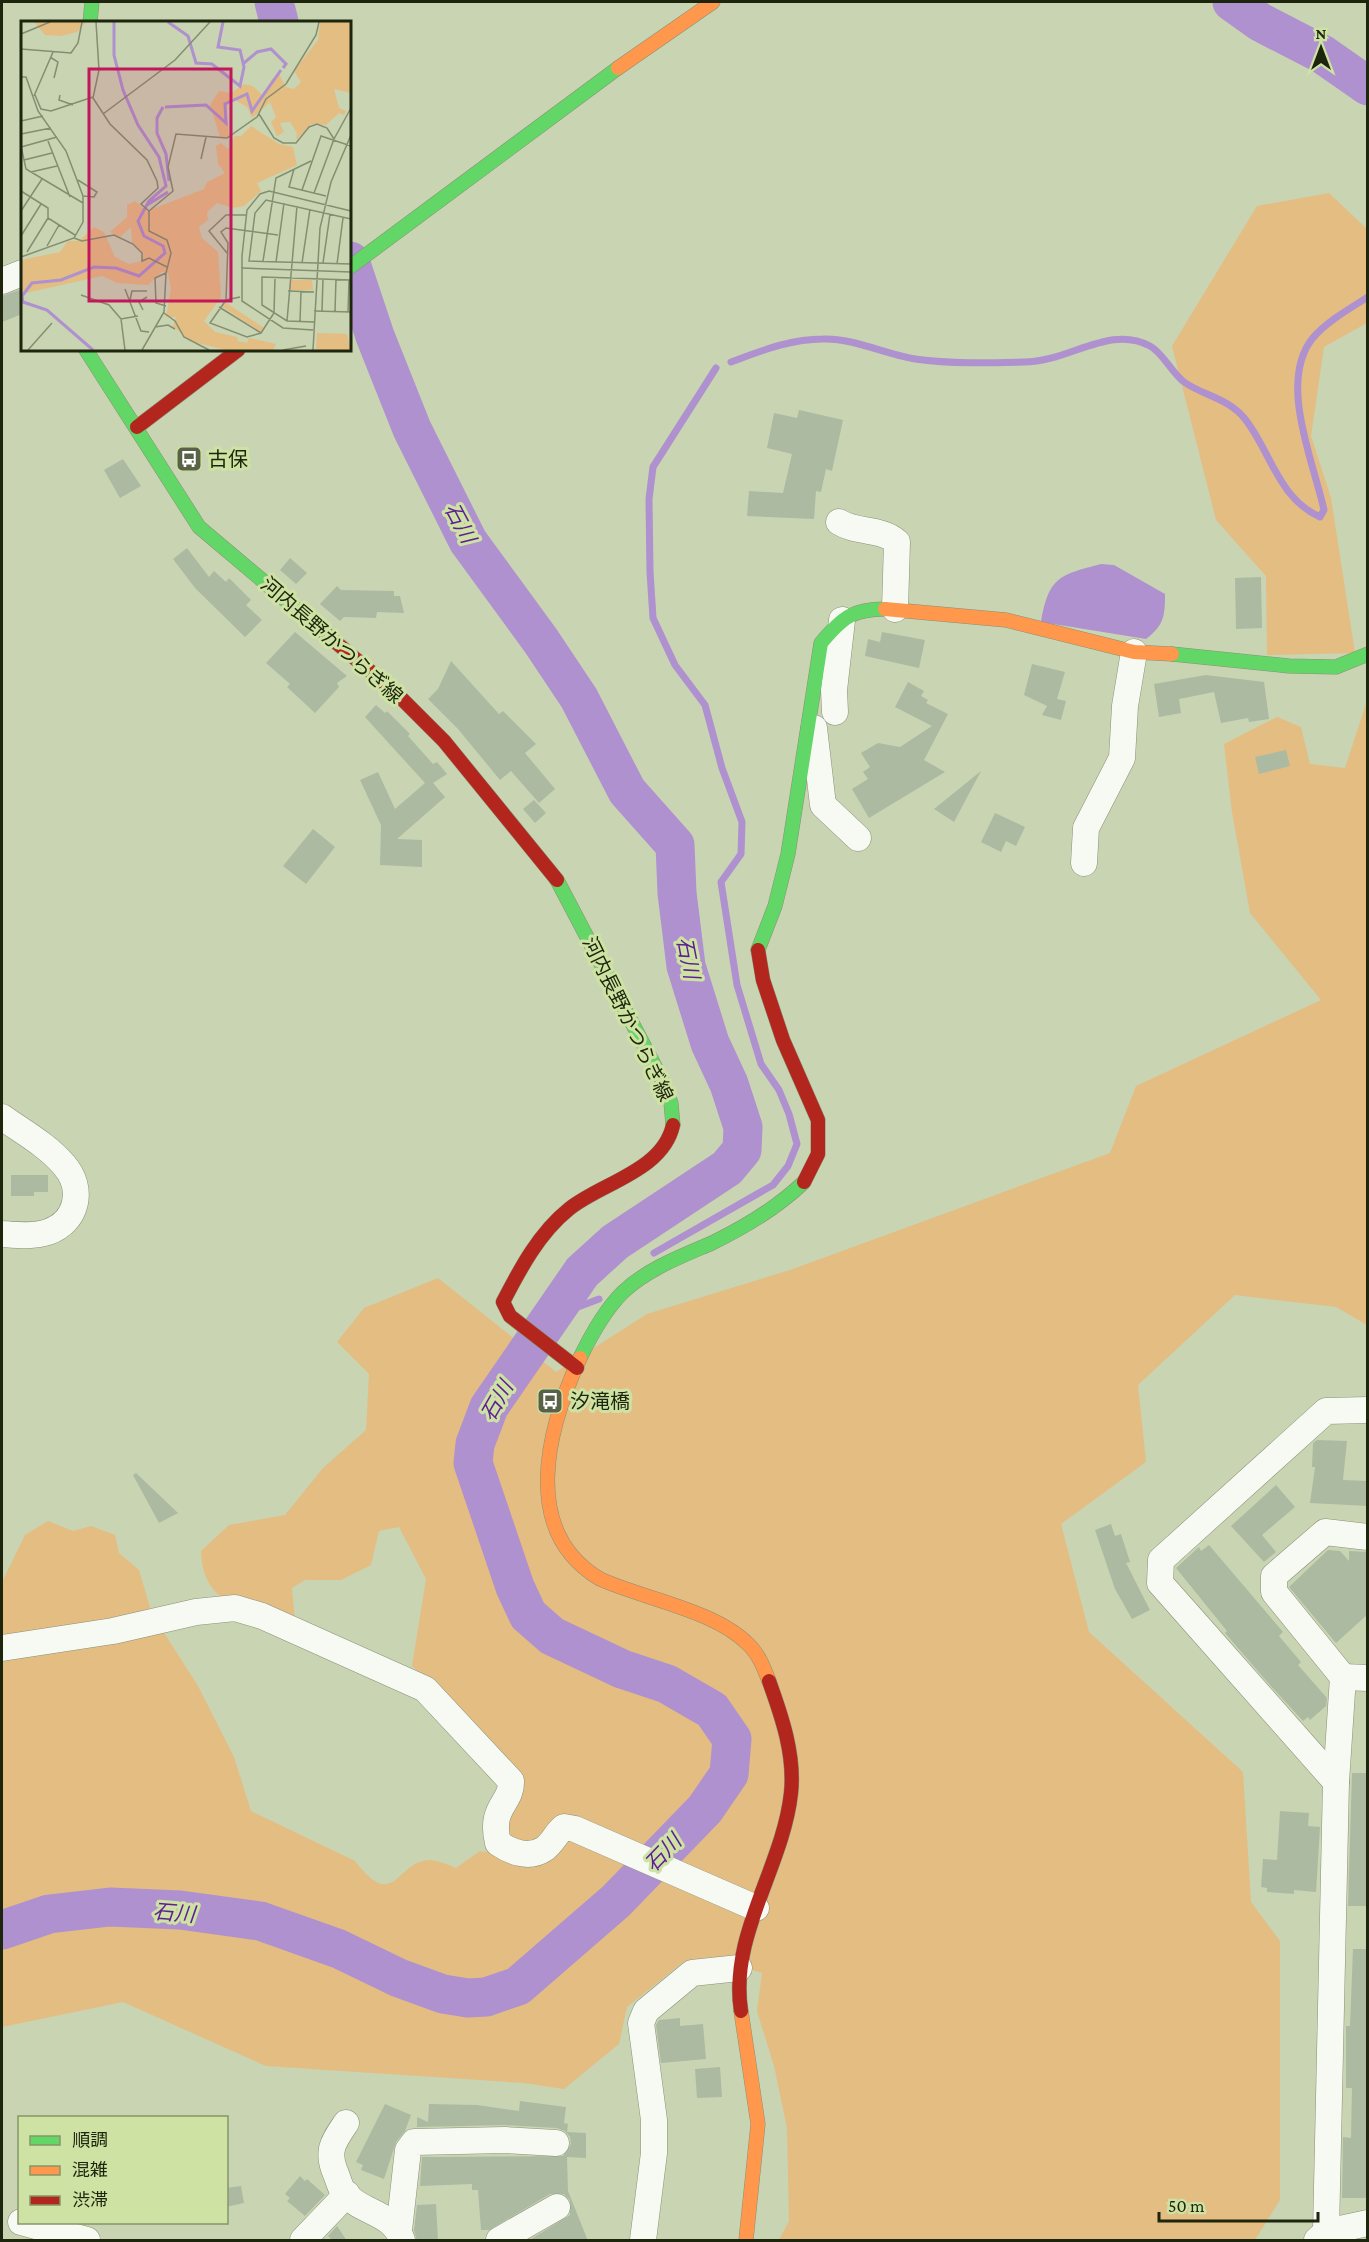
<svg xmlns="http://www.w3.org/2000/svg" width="1369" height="2242" viewBox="0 0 1369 2242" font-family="'Crimson Pro','Noto Sans JP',serif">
<rect width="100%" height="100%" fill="#c9d4b2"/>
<g fill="#e4bd83">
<path d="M1329 193 1367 229V323L1324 347 1311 436 1331 498 1355 653 1267 655 1266 576 1216 520 1172 346 1257 206Z"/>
<path d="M1367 701V1325L1336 1307 1235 1295 1138 1385 1146 1462 1061 1524 1089 1632 1243 1772 1251 1902 1280 1941V2200L1255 2240H779L789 2221 787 2128 774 2066 757 2011 762 1973 708 1957 682 1963 627 2007 619 2044 564 2089 524 2083 266 2066 123 2002 2 2027V1582L25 1535 48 1521 73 1531 91 1526 115 1535 119 1553 139 1570 152 1614 198 1686 234 1757 251 1811 355 1861C395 1913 395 1862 429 1860 437 1860 449 1865 456 1868L480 1851 498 1854 521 1773 467 1715 412 1666 426 1579 399 1527 379 1531 371 1565 341 1580H305L292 1588 295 1622C248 1608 203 1609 201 1551L229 1525 285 1515 323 1468 366 1430 369 1374 337 1342 364 1308 438 1278 556 1372 647 1314 790 1270 1110 1153 1136 1086 1321 1000 1250 913 1232 812 1224 744 1277 717 1301 727 1310 764 1345 768Z"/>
</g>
<path fill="#ae91ce" d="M1101 564 1114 565 1165 594C1165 616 1164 625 1146 639L1041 622C1049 577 1059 575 1101 564Z"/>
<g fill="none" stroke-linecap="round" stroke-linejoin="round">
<g stroke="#ae91ce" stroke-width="7">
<path d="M731 362C761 351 790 339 823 339 854 338 884 354 915 359 951 364 988 363 1024 362 1070 362 1109 324 1150 346 1163 353 1171 372 1184 382 1204 396 1228 398 1245 419 1271 452 1278 498 1320 517L1324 510C1314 463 1278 383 1312 339 1326 322 1349 309 1368 297"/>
<path d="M654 1253 773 1185 788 1166 797 1144 789 1114 779 1090 761 1064 737 985 721 882 741 854 742 822 722 768 705 705 675 665 653 618 650 572 649 499 653 467 716 368"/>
<path d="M549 1318 599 1299"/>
</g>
<g stroke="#ae91ce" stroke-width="39">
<path d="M274 2 279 22"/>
<path d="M1232 2 1260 22 1322 54 1368 86"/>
<path d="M2 1930 49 1914 110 1907 180 1910 260 1921 339 1949 399 1978 443 1994 468 1998 486 1997 518 1986 616 1901 705 1809 729 1774 732 1739 712 1710 667 1684 622 1669 552 1636 528 1615 515 1587 473 1463 475 1444 489 1407 582 1272 615 1242 727 1168 742 1150 743 1127 729 1084 710 1043 686 966 677 893 675 845 627 791 579 698 541 641 468 541 412 429 375 336 350 261"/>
</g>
</g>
<g fill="#acbaa2">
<path d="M22 289V314L2 322V296Z"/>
<path d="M799 410 843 420 832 471 826 469 821 492 816 491 814 519 747 516 749 491 783 493 792 454 767 448 774 413 797 418Z"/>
<path d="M123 459 141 486 120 498 104 470Z"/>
<path d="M187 548 209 577 214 571 226 582 229 578 251 600 246 605 262 620 245 637 195 588 173 559Z"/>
<path d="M290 558 307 573 296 584 280 570Z"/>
<path d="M1261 577 1262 628 1236 629 1235 578Z"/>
<path d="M337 586 341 590 394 591V596H400L404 613 377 612 376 618 344 617 340 621 320 604Z"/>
<path d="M295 632 347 676 337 683 339 687 315 713 287 687 290 684 266 663Z"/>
<path d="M882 632 925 640 919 668 865 656 868 639 880 642Z"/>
<path d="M451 661 499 714 503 711 536 744 525 753 555 789 539 803 511 771 500 780 458 729 428 699 438 689Z"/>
<path d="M1032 664 1065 672 1057 699 1066 701 1061 720 1042 715 1047 706 1024 695Z"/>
<path d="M1206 675 1264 682 1269 719 1249 722 1248 718 1221 723 1214 692 1179 699 1181 713 1159 717 1154 684Z"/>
<path d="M908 682 924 691 921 696 928 700 926 703 948 714 924 760 945 772 869 818 852 789 868 779 863 772 870 767 861 753 878 743 900 747 932 726 895 707Z"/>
<path d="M376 705 385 713 387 711 410 734 408 736 433 764 437 762 447 774 433 783 445 797 397 839 422 840V867L380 865 381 825 360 780 378 772 395 809 425 783 365 717Z"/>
<path d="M1286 750 1290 766 1259 774 1255 757Z"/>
<path d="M981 771 954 822 934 809Z"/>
<path d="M534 800 546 813 535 823 523 809Z"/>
<path d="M995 813 1025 827 1016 846 1006 841 1001 852 981 842Z"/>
<path d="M313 829 335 847 306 884 283 866Z"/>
<path d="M11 1175H48V1192H34V1196H11Z"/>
<path d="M1317 1440 1347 1441 1343 1480 1368 1481V1506L1310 1503 1315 1467H1312L1313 1443Z"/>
<path d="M136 1473 178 1513 159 1523 133 1475Z"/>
<path d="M1276 1485 1295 1507 1262 1535 1276 1552 1264 1562 1231 1526Z"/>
<path d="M1111 1524 1115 1536 1121 1534 1130 1562 1126 1563 1150 1610 1132 1619 1115 1589 1095 1530Z"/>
<path d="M1209 1545 1283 1632 1279 1636 1301 1662 1298 1665 1327 1698 1326 1706 1310 1720 1308 1717 1303 1721 1270 1685 1225 1633 1227 1631 1176 1568 1199 1547 1201 1551Z"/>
<path d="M1328 1550 1340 1551 1349 1561V1551L1368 1552V1614L1336 1643 1289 1587Z"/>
<path d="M1352 1773H1368V1906H1348Z"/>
<path d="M1280 1811 1309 1813 1308 1826 1320 1827 1316 1892 1294 1890V1894L1267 1892V1888L1261 1887 1263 1859 1277 1860Z"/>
<path d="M1353 1949H1368V2198H1342L1343 2137 1351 2138 1352 2088H1346V2026H1350Z"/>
<path d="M680 2018V2026L703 2024 706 2059 661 2063 656 2025 659 2020Z"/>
<path d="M720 2067 722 2097 697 2098 695 2069Z"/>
<path d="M520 2101 566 2107 564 2123 568 2124 567 2132 586 2133V2158L567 2157 568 2191 588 2241H528L570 2215V2200L564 2194H550L489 2230H481L478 2190H472V2184L420 2186 422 2157 563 2156 571 2144 570 2137 565 2131 557 2128 505 2125 417 2127V2117L428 2122 429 2104 477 2105 519 2111Z"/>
<path d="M385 2104 411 2115 405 2131 396 2142 384 2179 361 2170 363 2165 356 2162Z"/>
<path d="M300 2176 305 2181 307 2179 325 2195 305 2216 287 2201 290 2198 285 2194Z"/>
<path d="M241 2186 244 2203 226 2207V2188Z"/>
<path d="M436 2204 438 2241H417L414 2230 417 2205Z"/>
<path d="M337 2226 347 2241H333L328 2236Z"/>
</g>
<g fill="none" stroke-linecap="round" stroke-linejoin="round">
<g stroke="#889176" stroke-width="27">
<g id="street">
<path d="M2 281 22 273"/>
<path d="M839 522C856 533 882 528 897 542L895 609"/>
<path d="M835 712 834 690 842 620"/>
<path d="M814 728 823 805 858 838"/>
<path d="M1084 863 1086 828 1122 758 1125 706 1134 652"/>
<path d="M2 1117C23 1132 47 1145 64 1165 85 1189 77 1222 48 1232 33 1237 16 1235 2 1234"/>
<path d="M2 1648 113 1631 196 1612 235 1608 262 1616 425 1689 511 1781C512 1804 489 1806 498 1843 511 1852 529 1859 544 1849 552 1844 556 1833 564 1827L575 1829 756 1908"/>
<path d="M1343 1677 1368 1678"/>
<path d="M1336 1782 1160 1583 1161 1560 1326 1411 1368 1410"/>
<path d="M346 2123C333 2142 326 2151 336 2174 338 2179 340 2187 343 2191 360 2214 393 2211 402 2240"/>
<path d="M21 2222 87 2240"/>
<path d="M399 2230 408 2150 414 2142 505 2140 556 2143"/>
<path d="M1326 2232 1336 1782 1343 1677 1274 1592V1576L1325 1532 1368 1537"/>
<path d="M303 2240 347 2194"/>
<path d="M499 2240 557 2207"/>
<path d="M643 2240 654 2153V2120L641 2023 646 2011 692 1973 739 1968"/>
<path d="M1317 2240 1326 2232 1368 2223"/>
</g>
</g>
<g stroke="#889176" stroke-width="15">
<g id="fast">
<path d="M90 22 92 2"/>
<path d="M350 267 618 68"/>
<path d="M86 350 199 527 301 613"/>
<path d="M1172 654 1289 666 1336 667 1368 654"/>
<path d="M557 880 660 1076 671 1103 673 1125"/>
<path d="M758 950 775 906 788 854 821 643C842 618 852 609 885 609"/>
<path d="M580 1358C591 1335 605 1310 623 1292 647 1269 682 1256 712 1243 747 1226 777 1208 804 1182"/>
</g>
</g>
<g stroke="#889176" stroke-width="15">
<g id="slow">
<path d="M618 68 713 2"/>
<path d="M885 609 1006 620 1134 652 1172 654"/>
<path d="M580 1358C548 1427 519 1531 600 1579 644 1599 715 1610 749 1645 759 1655 764 1668 769 1681"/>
<path d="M741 2011 758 2124 746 2240"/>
</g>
</g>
<g stroke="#889176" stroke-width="15">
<g id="jam">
<path d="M137 427 238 350"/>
<path d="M301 613 396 693 444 741 557 880"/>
<path d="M758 950 763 980 783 1040 818 1120V1154L804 1182"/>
<path d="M577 1368 510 1316 503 1302C520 1269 539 1233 569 1209 601 1183 663 1171 673 1125"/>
<path d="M741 2011C729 1935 783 1867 791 1793 795 1755 782 1717 769 1681"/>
</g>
</g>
<use href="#street" stroke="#f7f9f3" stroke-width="26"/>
<use href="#fast" stroke="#63d668" stroke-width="14"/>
<use href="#slow" stroke="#ff974d" stroke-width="14"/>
<use href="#jam" stroke="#b3261e" stroke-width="14"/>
</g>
<defs>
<g id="bus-square" transform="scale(1.35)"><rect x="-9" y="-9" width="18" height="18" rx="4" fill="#596246" stroke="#cee3a3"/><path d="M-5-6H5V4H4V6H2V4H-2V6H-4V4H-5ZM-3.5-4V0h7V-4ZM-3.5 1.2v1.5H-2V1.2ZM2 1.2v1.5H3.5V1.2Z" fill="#fff"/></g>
</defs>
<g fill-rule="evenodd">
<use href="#bus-square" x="189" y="459"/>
<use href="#bus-square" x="550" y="1401"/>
</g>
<g text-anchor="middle" stroke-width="6" stroke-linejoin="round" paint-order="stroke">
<g font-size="20" fill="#1d250c" stroke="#cee3a3" text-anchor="start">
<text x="208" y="466">古保</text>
<text x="570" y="1408">汐滝橋</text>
</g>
<g font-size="20" fill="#1d250c" stroke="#cee3a3">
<text transform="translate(332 640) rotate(41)" y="7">河内長野かつらぎ線</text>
<text transform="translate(628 1019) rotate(64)" y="7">河内長野かつらぎ線</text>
</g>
<g font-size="21" font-style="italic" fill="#5f1d98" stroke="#cee3a3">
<text transform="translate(460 523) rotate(62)" y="7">石川</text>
<text transform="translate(688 958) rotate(79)" y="7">石川</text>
<text transform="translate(497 1401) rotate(-60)" y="7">石川</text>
<text transform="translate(663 1853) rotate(-46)" y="7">石川</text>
<text transform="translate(174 1913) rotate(5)" y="7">石川</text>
</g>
</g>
<g transform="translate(21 21)">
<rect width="330" height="330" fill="#c9d4b2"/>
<path d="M13 1H65L56 11 40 15 24 14ZM299 1H330V72L313 68 318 87 325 90 323 94 318 92 305 104 290 103 275 119 276 112 269 101 259 102 263 111 256 115 250 101 255 96 249 81 231 97 226 86 214 79 205 84 208 116H199L189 84 198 70 210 72 223 63 232 65 242 75 251 58 258 53 265 66 273 68 280 61 273 50 297 19ZM230 105 258 123 272 126 276 144 236 162 240 170 223 185 212 187 196 182 186 191 187 199 178 206 181 217 197 231 200 276 183 300 194 311 216 316 217 320 226 322 228 317 255 323 252 329H205L169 320 152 305 155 296H145L150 268 147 252 141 251 127 264 96 262 81 255 0 273V239L39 231 47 220H58L73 206 83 211 94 236 108 243 120 240 122 232 111 221 110 206 99 216 89 211 106 196V184L114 180 126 190 183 168 186 161 204 152 197 143 195 125 200 122 207 128 214 115H220ZM269 259H291L292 269H269ZM204 281 243 307 240 311 200 285ZM296 312 326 313 330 329H295Z" fill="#e4bd83"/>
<path fill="none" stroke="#ae91ce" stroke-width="3" d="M147 1 167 15 175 42 191 43 219 65 223 46 219 29 197 26 202 1M223 42 236 31 250 28 265 43 262 47M142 86 136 97V112L145 133 148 160M144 86 185 84 205 102 204 83 226 73 231 90 260 49M126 184 147 171M72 329 26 289 2 281 1 275 11 262 40 259 73 246 95 247 118 255 144 232 142 225 123 215 117 200 128 180 145 165 138 136 117 104 102 69 93 34V1"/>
<path fill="none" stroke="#848e70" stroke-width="1.5" d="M75 1 78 49 72 77 89 103 126 139 136 160 137 167 120 183 128 190V210L146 219 150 232 145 252 143 291 121 329M0 13 29 1M0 28 50 32 57 22 61 1M29 36 37 41 33 57M0 56H5L17 90 45 130 62 175V201L53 217 0 236M14 74 20 88 30 90 72 76M39 74 38 79 52 84M13 75 32 31M82 93 154 39 189 1M238 93 253 117 262 122H275L288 106 296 103 306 107 313 118M0 100 22 95M0 113 30 107M27 120 49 176M0 125 5 148 62 182M0 126 36 116M180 138 185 116M3 139 31 132M273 148 268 166 305 175M10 151 36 145M57 159 76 171 73 176 62 175M281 169 300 115 330 125M0 170 27 187V197L54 214M293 172 313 118 330 87M0 190 21 158M128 190 152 170 147 146 155 113 206 117 236 96 245 78 265 63 295 14 298 1M330 198 245 179 234 192 228 240 330 243M0 215 20 183M53 217 61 220 93 214 112 223 121 232V240L128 237 146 246M26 225 38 204M6 231 27 197M206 232 188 210 205 194H225M242 240 255 157 290 140M255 241 263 182M281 242 289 188M302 242 309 193M316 243 322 197M220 247 330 251M145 252 134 257 135 282 145 285M104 268 120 310 128 311M267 270 293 271M60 274 88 284 100 298 117 295M219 276 205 279 189 302 226 316 240 312 253 292 254 256M109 279 111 270H126M205 279 207 222 200 211 205 207 257 214M198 286 240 312M122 289 118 281 126 276M293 290 330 291M301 290 302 258M314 290 315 258M327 291 328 259M143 292 154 300 163 316 188 329M100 298 104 329M266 300 276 185M279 301 280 271M293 301 266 300 241 284V256L330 259M134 306 147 304 154 308M292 309 262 307 221 280V235L226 189 239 173 248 170 330 190M7 329 31 302M262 329 285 325M292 329 299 207 310 161 330 114"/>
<path fill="#c2185b" fill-opacity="0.15" stroke="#c2185b" stroke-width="3" d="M68 48H210V280H68Z"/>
<rect width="330" height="330" fill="none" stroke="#1d250c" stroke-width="3"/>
</g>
<rect width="1369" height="2242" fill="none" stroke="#1d250c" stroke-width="6"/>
<rect x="18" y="2116" width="210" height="108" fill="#cee3a3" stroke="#879767" stroke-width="1.5"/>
<rect x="30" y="2136" width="30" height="9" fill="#63d668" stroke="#879767" stroke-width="1.5"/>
<text x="72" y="2146" font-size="18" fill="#1d250c">順調</text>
<rect x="30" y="2166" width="30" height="9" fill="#ff974d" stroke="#879767" stroke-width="1.5"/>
<text x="72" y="2176" font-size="18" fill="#1d250c">混雑</text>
<rect x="30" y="2196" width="30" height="9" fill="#b3261e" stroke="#879767" stroke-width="1.5"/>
<text x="72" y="2206" font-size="18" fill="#1d250c">渋滞</text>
<g transform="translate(1321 48)" stroke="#cee3a3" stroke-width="4.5" paint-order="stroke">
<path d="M0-4.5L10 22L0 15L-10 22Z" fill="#1d250c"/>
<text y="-9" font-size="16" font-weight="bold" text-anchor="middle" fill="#1d250c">N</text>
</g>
<path d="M1159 2212v9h159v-9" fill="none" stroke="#1d250c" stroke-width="3"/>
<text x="1168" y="2212" font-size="18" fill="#1d250c" stroke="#cee3a3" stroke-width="4.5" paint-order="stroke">50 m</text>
</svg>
